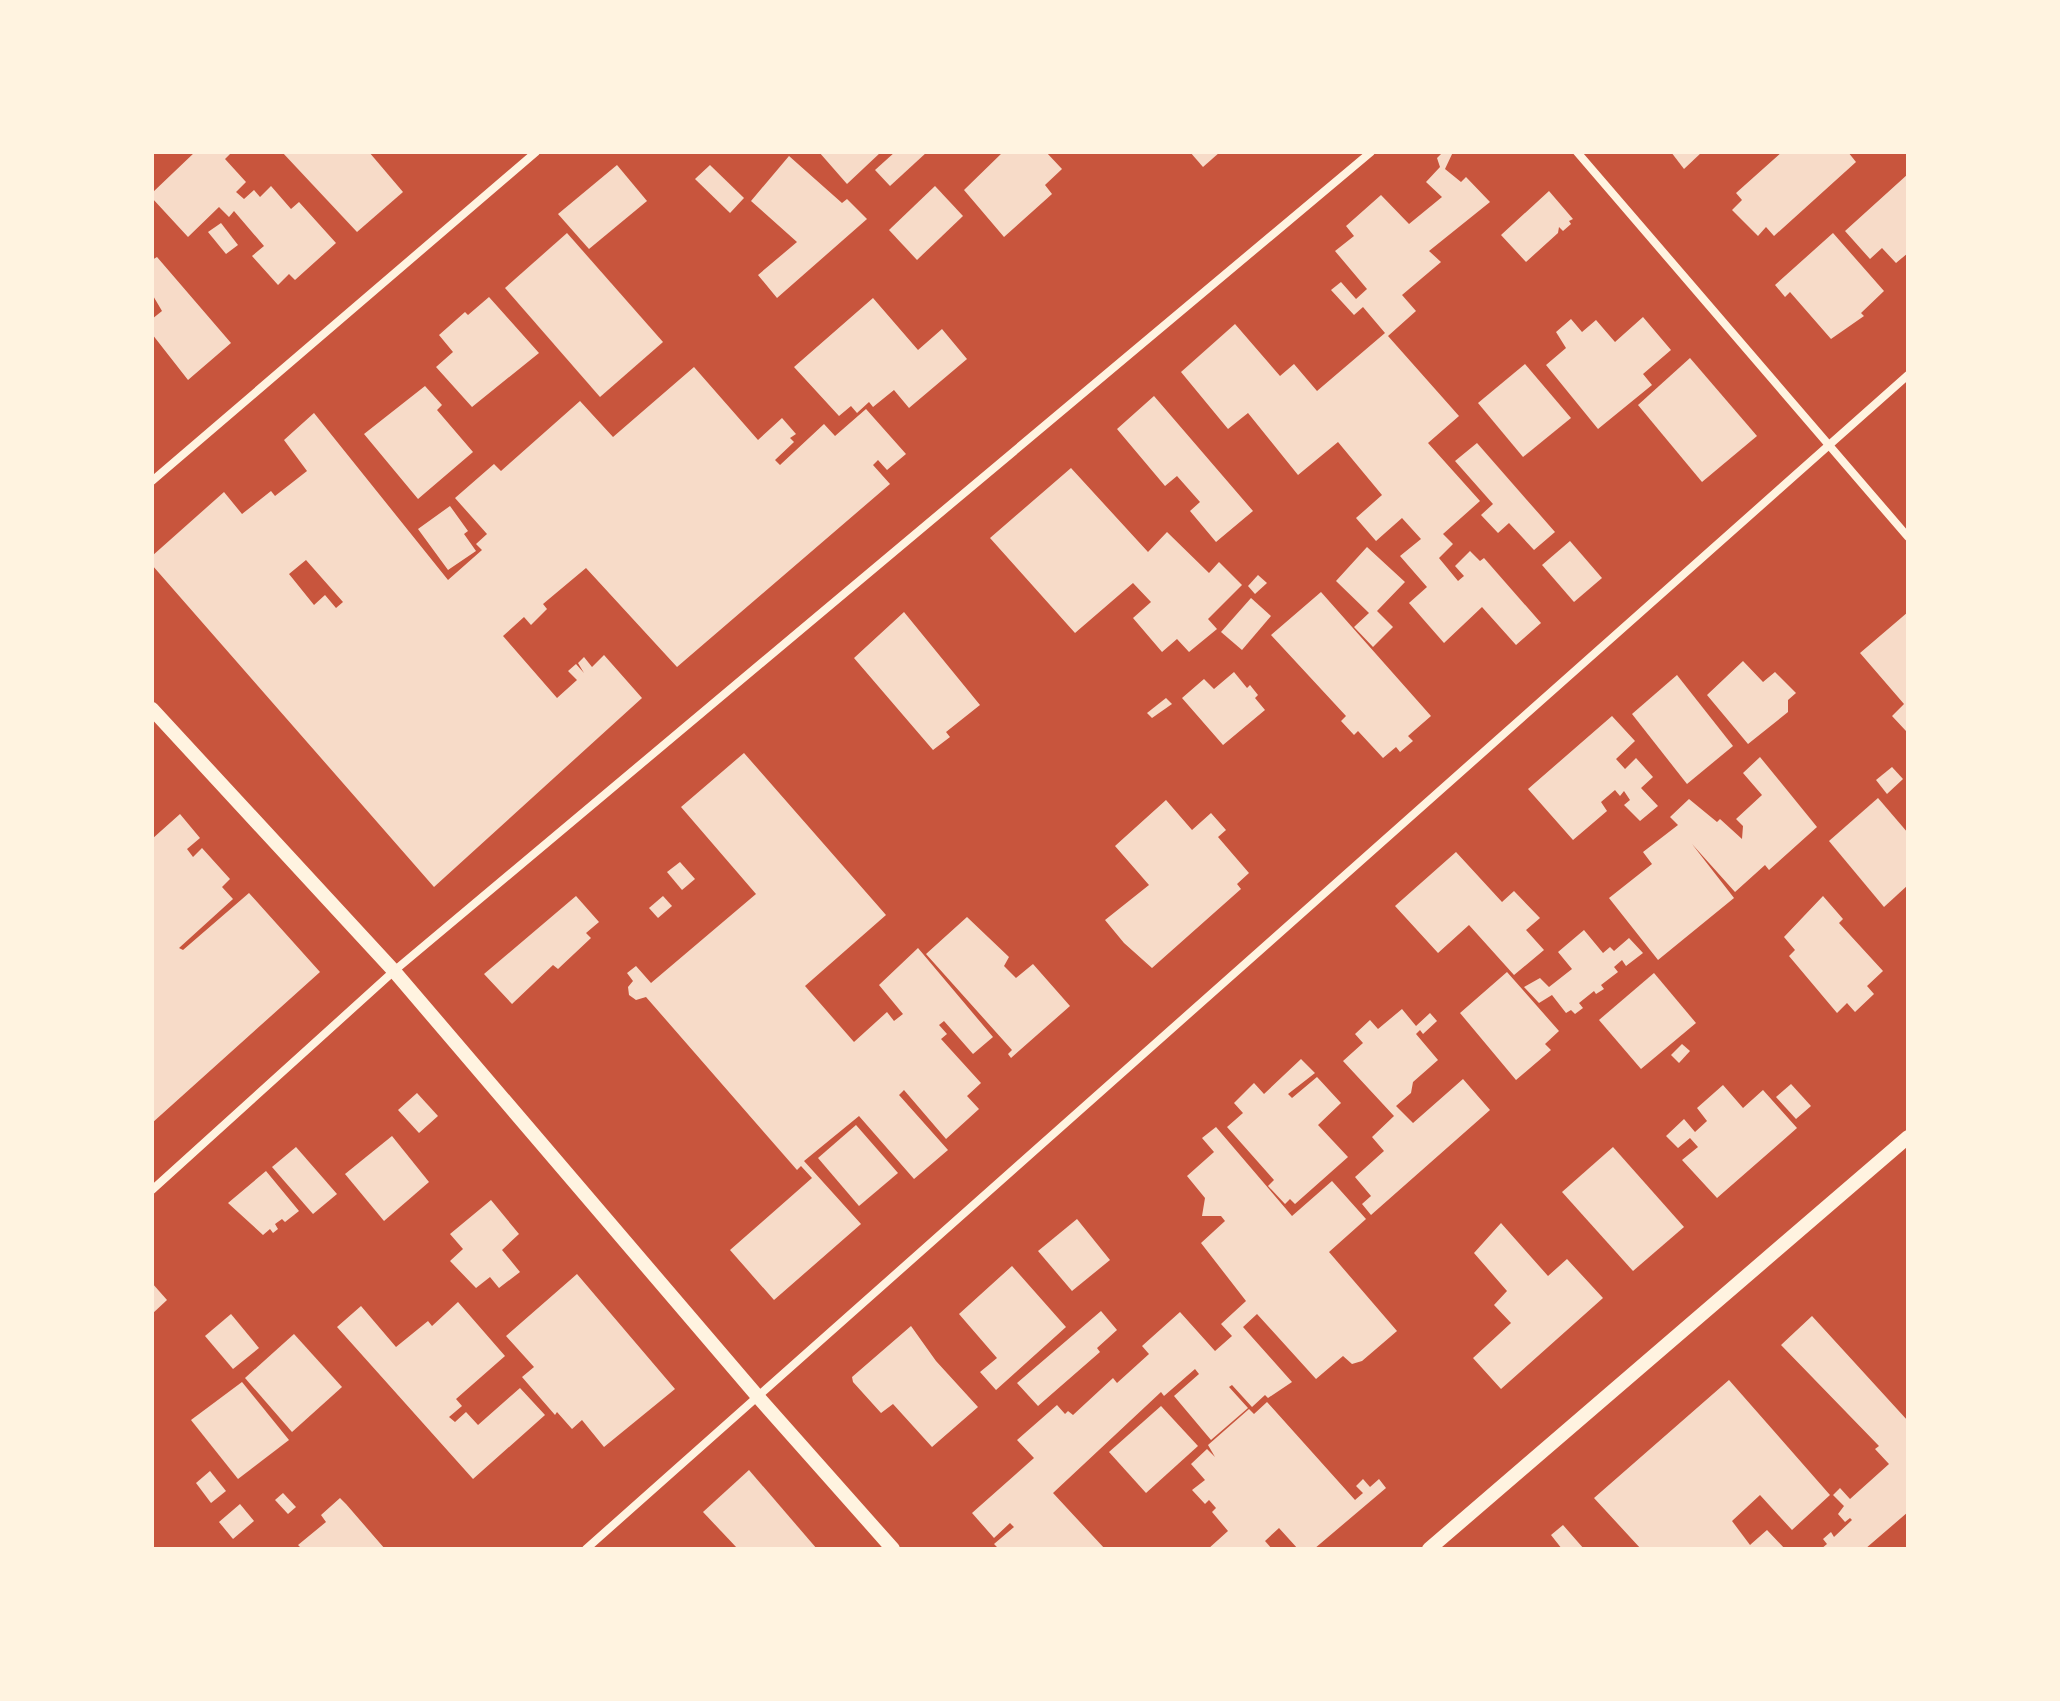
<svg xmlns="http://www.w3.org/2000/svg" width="2060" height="1701" viewBox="0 0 2060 1701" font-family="Lato,sans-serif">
<rect width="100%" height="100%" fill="#c8553d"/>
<g fill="#f7dbc8" fill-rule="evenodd">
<path d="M195 152H232L225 159 246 182 236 192 244 199 254 190 260 197 271 186 291 209 299 202 336 243 295 280 289 274 278 285 252 256 264 246 234 211 229 217 219 207 188 237 152 198V193Z"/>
<path d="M282 152H369L403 192 357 232Z"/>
<path d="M819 152H881L847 184Z"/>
<path d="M895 152H927L890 186 875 170Z"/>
<path d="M1003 152H1046L1062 169 1045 185 1052 194 1004 237 964 190Z"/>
<path d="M1190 152H1220L1203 167Z"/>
<path d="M1443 152H1453L1445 169 1461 182 1466 177 1490 202 1429 251 1441 262 1402 295 1416 311 1388 336 1459 416 1428 443 1480 501 1443 534 1453 544 1439 558 1458 581 1464 576 1455 566 1470 551 1480 561 1484 558 1541 623 1516 645 1482 607 1444 643 1409 603 1427 587 1400 556 1421 539 1402 518 1376 541 1356 518 1382 495 1338 442 1298 475 1248 413 1228 429 1181 372 1235 324 1280 376 1294 364 1317 391 1385 333 1363 307 1354 315 1331 290 1341 282 1356 299 1367 289 1335 251 1354 236 1346 226 1381 195 1409 224 1442 197 1426 182 1440 167 1437 158Z"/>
<path d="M1671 152H1702L1684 169Z"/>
<path d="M1782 152H1848L1856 162 1774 236 1766 227 1758 236 1732 210 1742 200 1736 193Z"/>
<path d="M789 156 842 203 847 199 867 219 777 298 758 275 797 242 751 201Z"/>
<path d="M617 165 647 201 589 249 558 214Z"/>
<path d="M710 165 744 198 730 213 695 179Z"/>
<path d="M1908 174V253L1896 263 1882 248 1870 259 1845 231Z"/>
<path d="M935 186 963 216 917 260 889 230Z"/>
<path d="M1549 191 1573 219 1569 221 1571 224 1563 231 1559 227 1558 233 1526 262 1501 235Z"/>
<path d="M221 223 238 245 226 254 208 232Z"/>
<path d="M567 233 663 342 600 397 505 288Z"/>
<path d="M1833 233 1884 291 1861 313 1864 316 1831 339 1790 292 1785 297 1775 285Z"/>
<path d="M157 257 231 343 188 380 152 334V319L162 311 152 294V260Z"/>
<path d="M489 297 539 353 472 407 436 367 453 352 439 335 465 312 468 315Z"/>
<path d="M873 298 918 350 942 329 967 359 909 408 894 390 873 407 869 402 857 413 851 406 839 416 794 367Z"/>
<path d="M1643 317 1671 350 1643 374 1652 385 1598 429 1546 365 1566 348 1556 332 1571 319 1582 332 1596 320 1615 342Z"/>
<path d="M1690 358 1757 436 1702 482 1638 405Z"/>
<path d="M1525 364 1571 418 1523 457 1478 403Z"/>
<path d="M694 367 758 440 782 418 796 434 790 438 794 442 775 460 780 465 824 424 835 436 866 409 906 454 887 470 878 460 873 465 890 484 677 667 586 568 543 604 547 609 531 625 524 617 503 636 557 698 577 680 568 671 576 664 584 673 578 663 584 657 592 667 604 655 642 698 434 887 152 565V556L224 492 242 514 271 491 275 496 307 471 284 440 314 413 448 580 482 550 476 544 487 534 455 498 494 464 501 471 580 401 613 437ZM306 560 343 602 336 608 325 595 314 605 289 574Z"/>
<path d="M425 386 442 405 437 410 473 452 418 499 364 434Z"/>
<path d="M1154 396 1253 511 1216 542 1190 511 1200 502 1177 476 1165 486 1117 429Z"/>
<path d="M1477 443 1555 532 1534 550 1509 523 1498 533 1481 515 1493 504 1455 461Z"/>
<path d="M1071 468 1148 552 1167 532 1209 573 1219 562 1242 585 1208 619 1217 629 1189 652 1177 639 1162 652 1133 618 1151 602 1133 583 1075 633 990 538Z"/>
<path d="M450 506 468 531 464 534 476 551 448 570 418 529Z"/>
<path d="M1570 541 1602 578 1574 602 1542 565Z"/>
<path d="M1367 547 1405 582 1377 611 1393 627 1373 647 1354 627 1369 613 1336 581Z"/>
<path d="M1258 575 1267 583 1255 594 1248 586Z"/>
<path d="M1321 592 1431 716 1408 736 1413 741 1400 752 1396 747 1383 758 1358 731 1354 735 1341 721 1346 716 1271 635Z"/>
<path d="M1251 598 1271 616 1242 650 1221 632Z"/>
<path d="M904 612 980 705 946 732 950 737 933 750 854 658Z"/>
<path d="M1908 612V730L1906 731 1892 716 1904 704 1860 653Z"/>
<path d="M1743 661 1763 682 1775 672 1796 693 1788 700V712L1748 744 1707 695Z"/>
<path d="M1234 672 1247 688 1250 685 1258 695 1255 698 1265 710 1223 745 1182 698 1204 679 1214 689Z"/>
<path d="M1677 675 1733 746 1687 784 1632 714Z"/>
<path d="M1166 698 1172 704 1152 718 1147 713Z"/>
<path d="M1612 716 1635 741 1616 759 1625 769 1636 758 1653 777 1641 788 1658 806 1640 821 1624 805 1630 800 1624 791 1620 796 1615 790 1601 802 1607 811 1573 840 1528 789Z"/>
<path d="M744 753 886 915 805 986 854 1042 887 1012 894 1021 903 1014 879 985 918 948 993 1037 973 1054 944 1021 939 1025 947 1034 941 1039 981 1083 967 1096 979 1109 946 1139 904 1090 899 1095 948 1150 914 1179 859 1116 804 1161 861 1224 774 1300 730 1250 812 1178 801 1166 797 1170 646 997 636 1000 629 995 628 987 633 981 627 973 636 966 651 983 756 894 681 807Z"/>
<path d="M1760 757 1817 827 1769 870 1765 865 1735 892 1692 844 1734 898 1658 960 1609 898 1652 864 1643 852 1678 825 1670 817 1689 799 1717 822 1720 819 1742 839 1743 826 1736 819 1762 795 1743 773Z"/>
<path d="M1892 767 1903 779 1887 794 1876 780Z"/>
<path d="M1878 798 1908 833V885L1884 907 1829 841Z"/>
<path d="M1166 800 1192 830 1211 813 1226 830 1218 837 1249 873 1237 884 1241 889 1152 968 1124 943 1105 920 1149 885 1115 846Z"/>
<path d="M180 814 200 838 187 849 193 857 202 848 230 879 222 887 233 899 179 948 183 950 249 893 320 972 152 1123V839Z"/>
<path d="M1456 852 1502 902 1514 891 1540 918 1526 930 1544 950 1514 975 1469 925 1438 953 1395 906Z"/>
<path d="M680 862 695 879 682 890 667 872Z"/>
<path d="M576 896 599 922 586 933 591 938 558 969 553 965 512 1004 484 974Z"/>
<path d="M663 896 672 906 658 918 649 908Z"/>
<path d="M1823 896 1843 919 1839 923 1883 971 1867 986 1874 994 1855 1012 1847 1003 1837 1013 1789 956 1795 950 1784 937Z"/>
<path d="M967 917 1009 957 1004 966 1016 978 1033 964 1070 1006 1011 1058 1008 1054 1012 1050 926 954Z"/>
<path d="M1584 930 1603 953 1610 947 1614 951 1629 938 1643 953 1626 966 1622 960 1614 967 1618 972 1601 985 1604 989 1596 994 1594 991 1579 1003 1583 1008 1575 1014 1571 1010 1566 1013 1552 995 1539 1003 1524 987 1540 978 1549 987 1572 969 1558 952Z"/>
<path d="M1507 972 1559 1031 1545 1044 1551 1050 1516 1080 1460 1013Z"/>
<path d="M1654 973 1696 1023 1641 1069 1599 1020Z"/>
<path d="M1402 1009 1416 1026 1430 1013 1437 1021 1423 1034 1420 1030 1416 1034 1438 1060 1413 1082 1411 1093 1396 1106 1413 1123 1463 1079 1490 1110 1371 1215 1362 1204 1371 1196 1355 1177 1384 1151 1372 1137 1394 1116 1343 1061 1363 1043 1355 1034 1370 1020 1378 1029Z"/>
<path d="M1682 1044 1690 1051 1679 1063 1671 1055Z"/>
<path d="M1301 1059 1315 1073 1288 1094 1292 1098 1317 1077 1341 1103 1318 1125 1348 1157 1295 1204 1290 1199 1285 1204 1268 1186 1274 1180 1227 1127 1243 1113 1234 1103 1254 1083 1264 1094Z"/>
<path d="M1791 1084 1811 1106 1796 1119 1776 1097Z"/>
<path d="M1723 1085 1743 1108 1763 1090 1797 1128 1717 1198 1682 1160 1698 1147 1690 1138 1678 1148 1666 1136 1684 1119 1695 1132 1707 1121 1697 1108Z"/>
<path d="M417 1093 438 1116 419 1133 398 1110Z"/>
<path d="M856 1125 898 1173 859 1206 818 1158Z"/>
<path d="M1216 1127 1292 1216 1332 1181 1366 1219 1329 1252 1397 1331 1362 1361 1352 1364 1343 1356 1316 1379 1257 1314 1243 1327 1292 1382 1268 1398 1265 1395 1252 1407 1232 1385 1229 1387 1248 1408 1211 1440 1174 1396 1199 1374 1195 1369 1164 1396 1161 1392 1053 1493 1105 1549H999L994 1544 1014 1527 1010 1523 994 1538 972 1513 1034 1458 1017 1440 1057 1405 1065 1414 1068 1411 1073 1415 1113 1378 1117 1383 1149 1354 1142 1346 1180 1312 1215 1351 1232 1336 1221 1324 1246 1301 1201 1243 1225 1221 1221 1216H1202L1205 1198 1187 1176 1214 1152 1202 1138Z"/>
<path d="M392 1136 429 1182 384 1221 345 1174Z"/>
<path d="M296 1147 337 1194 313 1214 272 1167Z"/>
<path d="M1613 1147 1684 1227 1633 1271 1562 1192Z"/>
<path d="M266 1171 299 1211 285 1222 282 1219 275 1224 278 1229 273 1233 270 1229 263 1235 228 1203Z"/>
<path d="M491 1200 519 1234 502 1250 520 1272 499 1288 490 1277 476 1288 450 1261 463 1249 450 1234Z"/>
<path d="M1077 1219 1110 1260 1072 1291 1038 1251Z"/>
<path d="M1501 1223 1548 1276 1567 1259 1603 1298 1501 1389 1473 1358 1511 1323 1494 1305 1507 1291 1474 1253Z"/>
<path d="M1012 1266 1066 1327 996 1390 980 1372 997 1358 959 1314Z"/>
<path d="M577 1274 675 1389 604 1447 582 1420 572 1429 557 1412 555 1415 522 1377 534 1367 506 1336Z"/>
<path d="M152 1283 167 1300 152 1314Z"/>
<path d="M458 1302 505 1356 456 1399 462 1406 449 1417 455 1422 466 1412 478 1425 520 1388 545 1415 473 1479 337 1327 361 1306 396 1347 428 1321 432 1326Z"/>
<path d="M1101 1311 1117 1330 1097 1348 1100 1352 1038 1406 1017 1383Z"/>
<path d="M231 1314 259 1348 233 1369 205 1336Z"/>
<path d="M1812 1316 1908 1421V1512L1865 1549H1821L1827 1544 1823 1539 1831 1532 1834 1537 1852 1520 1850 1518 1845 1522 1838 1514 1844 1506 1833 1495 1840 1488 1850 1499 1889 1464 1875 1449 1879 1446 1781 1345Z"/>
<path d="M911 1326 936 1361 978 1407 932 1447 893 1404 881 1413 853 1382 852 1377Z"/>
<path d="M294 1334 342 1387 292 1432 245 1378Z"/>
<path d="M1729 1380 1830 1495 1792 1530 1760 1495 1732 1521 1750 1545 1767 1530 1785 1549H1641L1594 1498Z"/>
<path d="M242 1382 289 1440 238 1479 191 1420Z"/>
<path d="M1267 1402 1355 1500 1363 1493 1356 1486 1363 1479 1370 1487 1379 1479 1386 1488 1314 1549H1298L1279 1528 1265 1541 1272 1549H1208L1228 1531 1212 1512 1216 1508 1209 1500 1205 1504 1192 1490 1205 1480 1191 1464 1207 1449 1215 1457 1208 1445 1249 1409 1254 1414Z"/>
<path d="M1161 1406 1198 1446 1146 1493 1109 1452Z"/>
<path d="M749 1470 817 1549H738L703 1512Z"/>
<path d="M210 1471 226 1491 211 1503 196 1483Z"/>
<path d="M283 1493 296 1507 288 1514 275 1500Z"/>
<path d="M340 1498 346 1504 385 1549H302L298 1545 326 1522 321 1515Z"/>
<path d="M240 1504 254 1521 233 1539 219 1522Z"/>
<path d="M1563 1525 1584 1549H1562L1551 1535Z"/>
</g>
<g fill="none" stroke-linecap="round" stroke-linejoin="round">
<g stroke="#fff3e0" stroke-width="8">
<path d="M1577 152 1908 537"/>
<path d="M152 481 536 152"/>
<path d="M152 1190 394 971 1371 152"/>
<path d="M586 1549 1908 375"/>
</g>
<g stroke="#fff3e0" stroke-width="14">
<path d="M152 709 394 971 759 1398 893 1549"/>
<path d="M1429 1549 1908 1137"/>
</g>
</g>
<rect width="2060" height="1701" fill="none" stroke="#fff3e0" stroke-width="308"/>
</svg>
